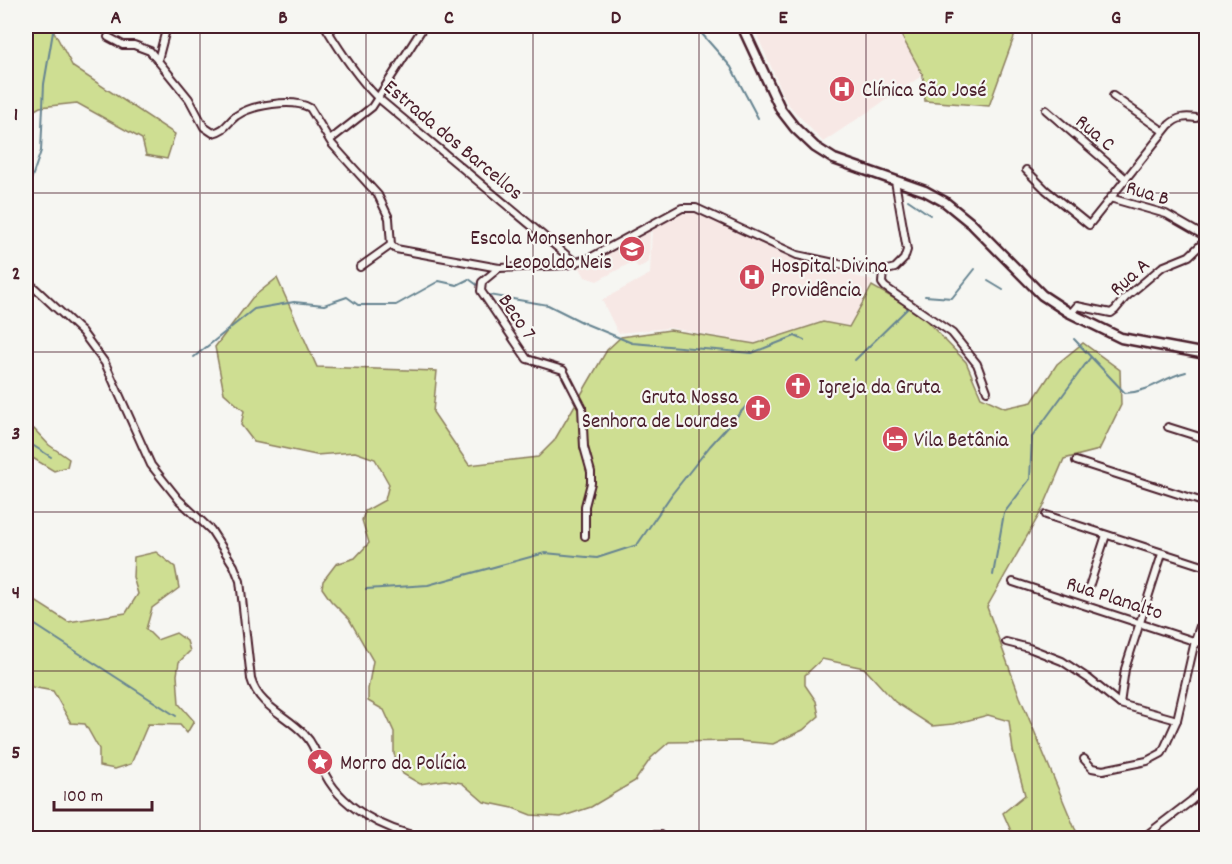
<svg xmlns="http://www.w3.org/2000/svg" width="1232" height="864" viewBox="0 0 1232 864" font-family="Dekko,sans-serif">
<rect width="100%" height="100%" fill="#f6f6f2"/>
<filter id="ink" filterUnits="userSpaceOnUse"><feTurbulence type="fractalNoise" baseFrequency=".0167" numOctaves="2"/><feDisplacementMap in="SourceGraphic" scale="12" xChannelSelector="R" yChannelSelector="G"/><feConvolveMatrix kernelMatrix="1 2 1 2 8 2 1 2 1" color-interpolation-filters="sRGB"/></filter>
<g filter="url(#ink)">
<g fill="#f7e8e5">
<path d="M753 26H896L923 75 823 142 787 103Z"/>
<path d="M682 212H694L796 259 873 281 849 326 823 321 754 343 670 328 618 333 602 300 650 274 652 229Z"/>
<path d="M650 230 649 262 638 268 634 261 597 281 585 277 580 268Z"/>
</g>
<g fill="#cede92" stroke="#8c7e5e" stroke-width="1.5">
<path d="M26 26H51L73 67 175 134 167 159 146 155 142 139 77 103 40 107 26 115Z"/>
<path d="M896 26H1018L989 106 925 101 923 75Z"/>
<path d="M277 278 317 367 437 371 433 412 469 465 538 457 554 441 607 350 621 337 670 330 755 344 823 322 849 327 872 286 918 312 966 362 981 397 1005 408 1032 402 1057 364 1083 343 1120 370 1121 405 1099 450 1064 459 1043 508 987 607 1020 697 1075 829 1081 838H1025L1011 831 1003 813 1025 795 1013 751 1009 721 988 715 954 724 932 726 895 702 864 668 822 659 805 675V685L816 701 819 716 803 730 773 744 738 741 669 742 651 758 635 781 591 807 561 817 531 815 513 808 484 802 462 783 445 780 420 784 403 774 394 754V732L384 710 368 701V689L373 661 349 619 331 601 322 588 323 581 336 564 355 558 369 543 362 520 365 511 385 500 389 484 375 459 355 452 316 455 254 442 241 425 244 411 224 393 215 347 252 298Z"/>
<path d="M26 429H34L49 445 69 459 67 467 54 471 26 454Z"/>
<path d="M156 552 175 567 179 588 152 608 146 629 157 640 176 633 187 641 190 651 179 662 177 675 179 704 194 721 187 733 180 725 148 724 131 764 115 769 99 766V749L85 724 71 723 53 691 32 687 26 680V595L68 622 126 613 138 594 133 577 134 557Z"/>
</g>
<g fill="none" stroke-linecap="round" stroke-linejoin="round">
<g stroke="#668491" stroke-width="2">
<path d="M695 26 731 67 758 118"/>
<path d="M29 186 41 151 44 84 54 26"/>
<path d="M908 200 930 215"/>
<path d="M988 281 1003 290"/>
<path d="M484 291 489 295 548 305 586 324 632 343 752 353 795 336 804 340"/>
<path d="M925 296 952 298 975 269"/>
<path d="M1074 339 1125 393C1151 392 1162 378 1186 372"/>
<path d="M194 357 254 309 294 302 324 305 347 297 358 305H396L439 281 457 285 469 279 480 287"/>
<path d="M855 360 908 308"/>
<path d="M26 441 51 457"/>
<path d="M993 575 1004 513 1030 479 1032 437 1090 358"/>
<path d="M366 589 428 585 545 553 597 558 637 545 672 494 710 446 749 403"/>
<path d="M26 619 176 716"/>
<path d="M318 838 319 835"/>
</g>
<g stroke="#4a1f2b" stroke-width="10">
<g id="minor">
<path d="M325 26C340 51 356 76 377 97L576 263"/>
<path d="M108 37 123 45H134L150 51 189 99 204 127 213 133C227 129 226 124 236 116 251 105 293 98 310 108L332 144 378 195 389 218 391 245 396 249 499 268 566 265 590 258 682 208H696L797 255 839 264 883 271 895 268 904 259 907 250 895 181"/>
<path d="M158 60 167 26"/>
<path d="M1113 96 1163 131"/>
<path d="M1046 110 1126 179"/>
<path d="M330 140 372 107 424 26"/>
<path d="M1026 170 1046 190 1089 225 1169 125C1178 117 1185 116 1196 118"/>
<path d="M1110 198 1166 214 1206 237"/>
<path d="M360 267 391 245"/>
<path d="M499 268 482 282 481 291 527 359 563 370 582 407 584 447 591 472V483L585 506V536"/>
<path d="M883 271 882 283 885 287 952 333 977 364 987 391"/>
<path d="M26 280 82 332 105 363 151 465 179 500 211 530 234 566 240 581 251 679C259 707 287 715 305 735 314 744 317 756 322 768 339 808 385 830 425 838"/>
<path d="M1071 313 1077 306 1111 313 1115 310 1125 298 1162 267 1189 256 1206 240"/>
<path d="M1168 427 1206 439"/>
<path d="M1076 461 1206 503"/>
<path d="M1046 515 1206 567"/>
<path d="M1013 582 1206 645"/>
<path d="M1089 587 1106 535"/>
<path d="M1006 642 1029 648 1062 661 1089 679 1120 704 1177 720"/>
<path d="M1120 704 1125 669 1162 554"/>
<path d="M1084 759 1092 768 1103 770 1147 761 1162 753 1177 720 1195 641 1206 608"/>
<path d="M1148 834 1191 801 1206 787"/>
<path d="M612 838 619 835H660"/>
</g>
</g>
<g stroke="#4a1f2b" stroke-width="13">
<path id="secondary" d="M742 26 781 110 795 128 815 147 834 159 925 191 945 202 972 224 1042 295 1068 312 1121 338 1206 354"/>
</g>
<use href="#minor" stroke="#f6f6f2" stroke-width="6"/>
<use href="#secondary" stroke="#f6f6f2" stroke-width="8"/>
</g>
</g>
<path fill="none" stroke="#4a1f2b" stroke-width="1.5" stroke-opacity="0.55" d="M200 26V838M366 26V838M533 26V838M699 26V838M866 26V838M1032 26V838M26 193H1206M26 352H1206M26 512H1206M26 671H1206"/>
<defs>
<g id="hospital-disc" transform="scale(1.35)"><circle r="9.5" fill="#d1495b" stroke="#f6f6f2"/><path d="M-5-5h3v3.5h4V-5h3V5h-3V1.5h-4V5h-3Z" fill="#fff"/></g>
<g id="school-disc" transform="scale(1.35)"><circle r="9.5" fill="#d1495b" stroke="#f6f6f2"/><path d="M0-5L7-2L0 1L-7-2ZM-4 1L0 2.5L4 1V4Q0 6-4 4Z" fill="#fff"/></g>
<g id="church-disc" transform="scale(1.35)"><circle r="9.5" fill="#d1495b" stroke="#f6f6f2"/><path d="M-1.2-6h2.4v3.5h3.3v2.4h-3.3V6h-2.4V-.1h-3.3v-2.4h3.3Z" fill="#fff"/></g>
<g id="hotel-disc" transform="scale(1.35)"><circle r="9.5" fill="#d1495b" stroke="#f6f6f2"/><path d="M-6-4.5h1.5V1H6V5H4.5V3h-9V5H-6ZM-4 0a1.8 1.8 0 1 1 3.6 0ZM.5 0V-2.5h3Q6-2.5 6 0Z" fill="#fff"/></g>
<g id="sight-disc" transform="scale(1.35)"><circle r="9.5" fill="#d1495b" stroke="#f6f6f2"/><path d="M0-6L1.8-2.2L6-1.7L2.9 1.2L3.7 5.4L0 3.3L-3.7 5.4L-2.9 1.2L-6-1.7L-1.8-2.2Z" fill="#fff"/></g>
</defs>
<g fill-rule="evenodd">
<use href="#hospital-disc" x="842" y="89"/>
<use href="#school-disc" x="632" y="249"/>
<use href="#hospital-disc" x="752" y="277"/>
<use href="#church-disc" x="798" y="386"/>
<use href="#church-disc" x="758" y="408"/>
<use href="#hotel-disc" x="895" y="439"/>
<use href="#sight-disc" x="320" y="762"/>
</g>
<g text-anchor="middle" stroke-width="4.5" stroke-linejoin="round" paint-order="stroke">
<g font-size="21" fill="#4a1f2b" stroke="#f6f6f2" text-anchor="start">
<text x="862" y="96">Clínica São José</text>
<text x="612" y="244" text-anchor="end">Escola Monsenhor<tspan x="612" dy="24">Leopoldo Neis</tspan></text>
<text x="771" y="272">Hospital Divina<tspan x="771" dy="24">Providência</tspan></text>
<text x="818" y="393">Igreja da Gruta</text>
<text x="738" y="403" text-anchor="end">Gruta Nossa<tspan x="738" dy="24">Senhora de Lourdes</tspan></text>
<text x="914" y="446">Vila Betânia</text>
<text x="340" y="769">Morro da Polícia</text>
</g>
<g font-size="21" fill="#4a1f2b" stroke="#f6f6f2">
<text transform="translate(1096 132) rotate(40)" y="7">Rua C</text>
<text transform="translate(454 139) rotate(40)" y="7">Estrada dos Barcellos</text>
<text transform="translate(1148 192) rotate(17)" y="7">Rua B</text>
<text transform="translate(1129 276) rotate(-42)" y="7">Rua A</text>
<text transform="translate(518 316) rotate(56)" y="7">Beco 7</text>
<text transform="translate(1115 597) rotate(18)" y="7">Rua Planalto</text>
</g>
</g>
<rect width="1232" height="864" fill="none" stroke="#f6f6f2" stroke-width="66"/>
<path d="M54 801v9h98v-9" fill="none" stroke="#4a1f2b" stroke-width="3"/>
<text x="63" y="801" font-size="18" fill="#4a1f2b" stroke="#f6f6f2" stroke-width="4.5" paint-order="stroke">100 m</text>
<rect x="33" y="33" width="1166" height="798" fill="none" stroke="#4a1f2b" stroke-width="2"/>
<g font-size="20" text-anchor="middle" font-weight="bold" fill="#4a1f2b">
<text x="116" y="23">A</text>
<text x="283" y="23">B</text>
<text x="449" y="23">C</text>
<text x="616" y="23">D</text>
<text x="783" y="23">E</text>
<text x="949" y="23">F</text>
<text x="1116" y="23">G</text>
<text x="16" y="120">1</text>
<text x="16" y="279">2</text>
<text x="16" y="439">3</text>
<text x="16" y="598">4</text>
<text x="16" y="758">5</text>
</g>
</svg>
